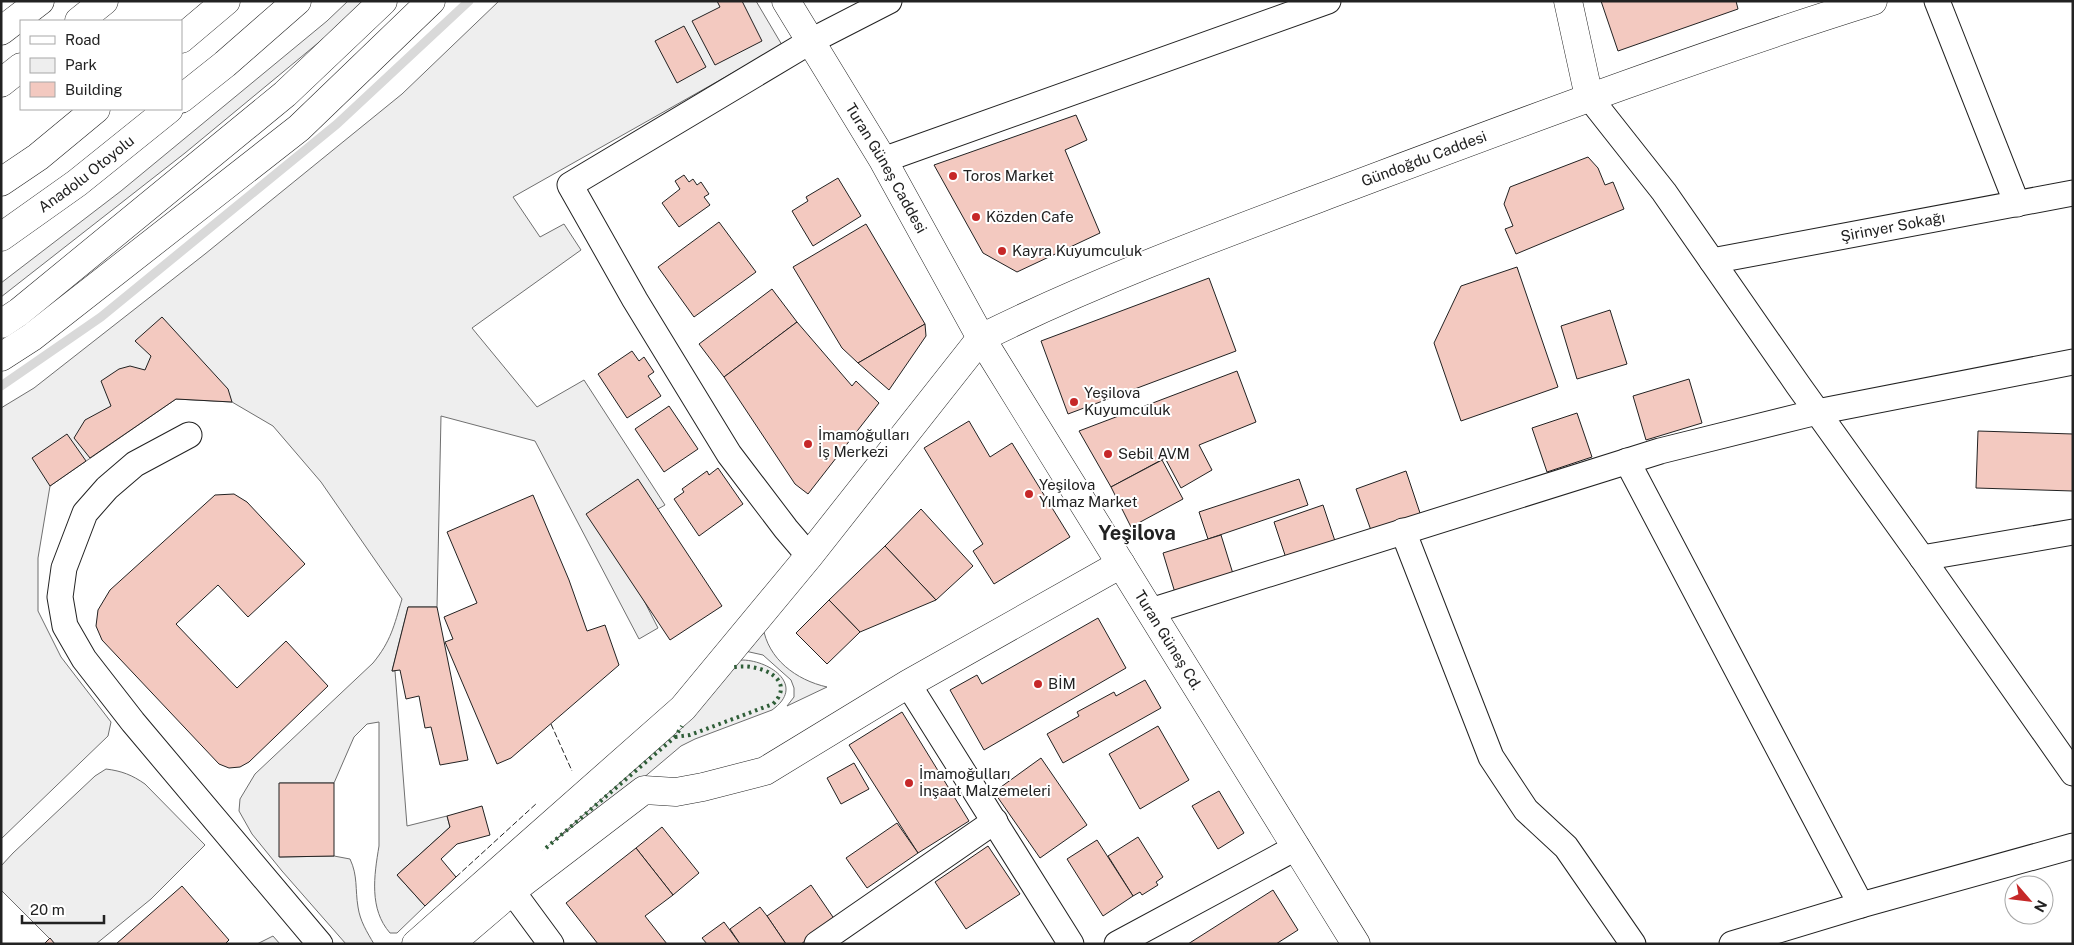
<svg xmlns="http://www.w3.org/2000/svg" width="2074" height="945" viewBox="0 0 2074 945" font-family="'Public Sans',sans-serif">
<rect width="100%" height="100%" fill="#fff"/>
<g fill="#eee" stroke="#6f6f6f">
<path d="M348 1H364L335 29 185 153 1 297V283L121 191 327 21Z"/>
<path d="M499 1H756L782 45 513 197 540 237 564 224 581 250 472 328 537 407 584 380 665 505 611 536 658 628 639 639 535 441 441 416 437 607H408L392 671H395L407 826 447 816 450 827 397 875 425 906 397 933H390C369 909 374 876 379 846V722L367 724 354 737 334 783H280V857L334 856 350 859C358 876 355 889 358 907 360 921 367 932 374 944H346L282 871 252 834 239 811 240 799 255 774 373 663C391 641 394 626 402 599L321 482 273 426 232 402 176 399 50 486 38 558V611L61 657 111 722 108 736 1 839V408L34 388 205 254 402 94Z"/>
<path d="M763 627C768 659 796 680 827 687L787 706 794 697V688L791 680 763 655 745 651Z"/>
<path d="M743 660C771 661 806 686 772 710L695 739 681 746 447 944 733 661Z"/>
<path d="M106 769C122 771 132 775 145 784L205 845 151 899 96 944H55L1 890V866L13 853 95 776Z"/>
<path d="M273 936 280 944H257Z"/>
</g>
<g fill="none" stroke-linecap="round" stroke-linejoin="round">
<path stroke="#d9d9d9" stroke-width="9" d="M1 386 101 317 337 124 469 1"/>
</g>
<g fill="#f3c9c0" stroke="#222">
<path d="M717 1H742L762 41 715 65 692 21 720 7Z"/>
<path d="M1601 1H1736L1738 9 1618 51Z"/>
<path d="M684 26 706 67 677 83 655 41Z"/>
<path d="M1076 115 1087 140 1065 150 1100 233 1017 272 983 253 934 165Z"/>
<path d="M1588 157 1598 168 1605 185 1613 182 1624 209 1516 254 1505 229 1513 226 1504 204 1510 187Z"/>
<path d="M684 175 689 182 693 179 697 185 701 182 709 194 704 197 710 205 679 227 662 203 680 189 675 181Z"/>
<path d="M838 178 861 216 813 246 792 211 808 201 806 197Z"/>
<path d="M719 222 756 272 694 317 658 267Z"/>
<path d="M866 224 925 324 858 363 842 348 793 267Z"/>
<path d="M1517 267 1558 387 1461 421 1434 343 1461 286Z"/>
<path d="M1209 278 1236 351 1068 414 1041 341Z"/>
<path d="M772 289 797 322 724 377 699 344Z"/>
<path d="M1610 310 1627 364 1577 379 1561 326Z"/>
<path d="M162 317 228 389 232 402 176 399 90 458 74 438 85 420 111 406 101 381 119 369 130 366 145 370 151 356 135 341Z"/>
<path d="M797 322 852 386 856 381 879 403 808 494 795 484 724 377Z"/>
<path d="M925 324 926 336 889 390 858 363Z"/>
<path d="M632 351 639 361 644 357 654 372 648 376 661 396 627 418 598 374Z"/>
<path d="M1237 371 1256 422 1199 445 1212 470 1181 488 1165 458 1111 487 1079 431Z"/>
<path d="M1689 379 1702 423 1646 440 1633 396Z"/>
<path d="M669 406 698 449 664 472 635 429Z"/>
<path d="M1577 413 1592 457 1547 472 1532 428Z"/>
<path d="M969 421 990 457 1012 443 1070 537 994 584 973 551 983 544 924 448Z"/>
<path d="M1978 431 2073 434V491L1976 488Z"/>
<path d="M67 434 86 461 50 486 32 458Z"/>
<path d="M1162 460 1183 499 1131 527 1111 487Z"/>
<path d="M718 468 743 504 699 536 674 499 684 492 682 489 707 471 709 475Z"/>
<path d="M1406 471 1421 516 1372 533 1356 489Z"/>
<path d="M638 479 722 606 670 640 586 514Z"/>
<path d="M1299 479 1308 505 1208 539 1199 512Z"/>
<path d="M234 494 247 502 305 564 248 617 218 585 176 624 237 688 286 641 328 686 249 762 240 767 229 768 219 764 102 640 96 626 98 610 110 590 215 495Z"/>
<path d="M533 495 569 580 587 631 605 625 619 665 511 758 497 764 445 642 453 639 444 617 477 603 447 532Z"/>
<path d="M1323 505 1336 544 1287 561 1274 522Z"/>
<path d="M921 509 973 566 936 600 885 546Z"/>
<path d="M1221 535 1234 577 1176 596 1163 553Z"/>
<path d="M885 546 936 600 860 632 829 600Z"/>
<path d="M829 600 860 632 827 664 796 633Z"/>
<path d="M408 607H437L468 760 440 765 431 727 425 728 419 696 406 699 400 670 392 671Z"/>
<path d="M1098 618 1126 668 984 750 950 690 977 675 982 684Z"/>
<path d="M1145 680 1161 708 1063 763 1047 734 1079 716 1077 712 1114 692 1116 696Z"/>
<path d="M902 712 969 821 918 853 849 745Z"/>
<path d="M1158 726 1189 780 1140 809 1109 754Z"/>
<path d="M1041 758 1087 825 1040 858 994 792Z"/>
<path d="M854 763 869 789 841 804 827 778Z"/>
<path d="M279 783H334V856L279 857Z"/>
<path d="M1219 791 1244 833 1218 849 1192 806Z"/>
<path d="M482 806 490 835 457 844 441 859 456 877 425 906 397 875 450 827 447 816Z"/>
<path d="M897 823 918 853 867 888 846 858Z"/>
<path d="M662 827 699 873 673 895 636 848Z"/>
<path d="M1138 837 1163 877 1156 882 1158 885 1142 895 1140 892 1133 896 1108 856Z"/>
<path d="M1097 840 1133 896 1103 916 1067 859Z"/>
<path d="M988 846 1020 894 966 929 935 882Z"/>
<path d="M636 848 673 895 645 916 667 944H598L566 903Z"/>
<path d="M811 885 835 920 801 944H786L767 916Z"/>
<path d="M182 886 229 940 225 944H116Z"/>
<path d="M1273 890 1298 930 1276 944H1188Z"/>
<path d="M760 907 767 916 786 944H740L730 929Z"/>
<path d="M724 922 740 944H707L702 938Z"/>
<path d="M50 938 55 944H44Z"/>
</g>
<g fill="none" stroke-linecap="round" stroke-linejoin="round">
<g stroke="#222" stroke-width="27">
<g id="minor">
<path d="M1937 1 2017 204"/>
<path d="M1589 97 1664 192 1798 385 1922 558 2073 773"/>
<path d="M883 160 1328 1"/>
<path id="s1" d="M1712 261 2073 193"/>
<path d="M189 435 135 464 107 488 85 513 64 568 60 597 65 626 84 659 133 722 320 944"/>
<path d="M1627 461 1861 905"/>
<path d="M1403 531 1491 757 1526 810 1566 847 1633 944"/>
<path d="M809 556 786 529 729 454 635 300 570 185 811 41 889 1"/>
<path d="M1922 558 2073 532"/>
<path d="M1151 611 1660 451 1817 412 2073 362"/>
<path d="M908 684 1071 944"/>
<path d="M512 891 551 944"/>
<path d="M817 944 995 821"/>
<path d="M1117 944 1297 847"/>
<path d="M1732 944 1861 905 2073 846"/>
</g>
</g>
<g stroke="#222" stroke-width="29">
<g id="tertiary">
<path d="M1568 1 1589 97"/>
<path d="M1 324 19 312 285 94 383 1"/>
<path id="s2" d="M981 338C1110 274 1246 226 1381 175 1544 114 1707 53 1873 1"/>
<path d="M1 357 32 337 299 128 431 1"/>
</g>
</g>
<g stroke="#222" stroke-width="29">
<g id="primary">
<path id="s3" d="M786 1 883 160 981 338 1356 944"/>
<path d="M79 21 104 1"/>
<path d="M1 31 40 1"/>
<path d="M1 83 21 67"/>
<path d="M416 944 683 708 809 556 981 338"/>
<path d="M450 944 512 891 644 790 676 792 703 787 765 771 908 684 1121 564"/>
</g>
</g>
<g stroke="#222" stroke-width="29">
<g id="motorway">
<path d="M181 39 226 1"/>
<path d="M181 99 225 64 297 1"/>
<path d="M1 182 38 157 96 109"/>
<path id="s4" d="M1 237 77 183 169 109"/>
</g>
</g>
<use href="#minor" stroke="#fff" stroke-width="25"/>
<use href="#tertiary" stroke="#fff" stroke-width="28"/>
<use href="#primary" stroke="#fff" stroke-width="28"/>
<use href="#motorway" stroke="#fff" stroke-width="28"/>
<g stroke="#2f5e38" stroke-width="4" stroke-dasharray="2.5 4" stroke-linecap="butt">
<path d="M675 737 690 735 773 704C799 678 755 661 731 668"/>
<path d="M546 848 675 737 682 726"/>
</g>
<g stroke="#222" stroke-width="1" stroke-dasharray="6 2.5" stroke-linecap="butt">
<path d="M551 724 572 771"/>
<path d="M456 877 537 803"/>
</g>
</g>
<g fill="#c62828" stroke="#fff" stroke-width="2">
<circle cx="953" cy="176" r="5"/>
<circle cx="976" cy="217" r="5"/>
<circle cx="1002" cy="251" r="5"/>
<circle cx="1074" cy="402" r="5"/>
<circle cx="808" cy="444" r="5"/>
<circle cx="1108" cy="454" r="5"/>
<circle cx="1029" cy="494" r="5"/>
<circle cx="1038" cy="684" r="5"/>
<circle cx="909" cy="783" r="5"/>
</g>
<g text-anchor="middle" stroke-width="4" stroke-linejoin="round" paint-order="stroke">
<g font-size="15" fill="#222" stroke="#fff">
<text dy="5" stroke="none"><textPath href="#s2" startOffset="478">Gündoğdu Caddesi</textPath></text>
<text dy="5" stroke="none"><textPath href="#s3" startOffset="195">Turan Güneş Caddesi</textPath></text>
<text dy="5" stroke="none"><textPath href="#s4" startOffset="106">Anadolu Otoyolu</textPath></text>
<text dy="5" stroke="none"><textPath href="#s1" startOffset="184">Şirinyer Sokağı</textPath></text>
<text dy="5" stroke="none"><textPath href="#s3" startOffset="745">Turan Güneş Cd.</textPath></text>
</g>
<g font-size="15" fill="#222" stroke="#fff" text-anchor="start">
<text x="963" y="181">Toros Market</text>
<text x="986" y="222">Közden Cafe</text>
<text x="1012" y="256">Kayra Kuyumculuk</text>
<text x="1084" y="398">Yeşilova<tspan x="1084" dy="17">Kuyumculuk</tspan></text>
<text x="818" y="440">İmamoğulları<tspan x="818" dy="17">İş Merkezi</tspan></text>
<text x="1118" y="459">Sebil AVM</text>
<text x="1039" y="490">Yeşilova<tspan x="1039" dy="17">Yılmaz Market</tspan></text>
<text x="1048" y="689">BİM</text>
<text x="919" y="779">İmamoğulları<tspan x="919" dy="17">İnşaat Malzemeleri</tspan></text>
</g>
<g font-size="20" font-weight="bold" fill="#222" stroke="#fff">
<text x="1137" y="540">Yeşilova</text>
</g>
</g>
<rect width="2074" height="945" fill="none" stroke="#222222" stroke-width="5"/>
<rect x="20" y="20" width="162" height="90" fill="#ffffff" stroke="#a7a7a7"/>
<rect x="30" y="36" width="25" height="8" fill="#ffffff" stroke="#a7a7a7"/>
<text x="65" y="45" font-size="15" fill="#222222">Road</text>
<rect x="30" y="58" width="25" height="15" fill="#eeeeee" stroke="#a7a7a7"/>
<text x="65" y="70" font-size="15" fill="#222222">Park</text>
<rect x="30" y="82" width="25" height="15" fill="#f3c9c0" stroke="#a7a7a7"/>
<text x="65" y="95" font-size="15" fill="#222222">Building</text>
<g transform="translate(2029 900) rotate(118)"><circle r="24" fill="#ffffff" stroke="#a7a7a7"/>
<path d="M0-4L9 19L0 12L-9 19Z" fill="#c62828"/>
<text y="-8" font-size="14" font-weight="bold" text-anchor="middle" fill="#222222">N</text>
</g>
<path d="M22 915v8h82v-8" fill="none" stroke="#222222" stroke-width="2.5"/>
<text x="30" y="915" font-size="15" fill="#222222" stroke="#ffffff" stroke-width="4" paint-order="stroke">20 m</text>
</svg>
